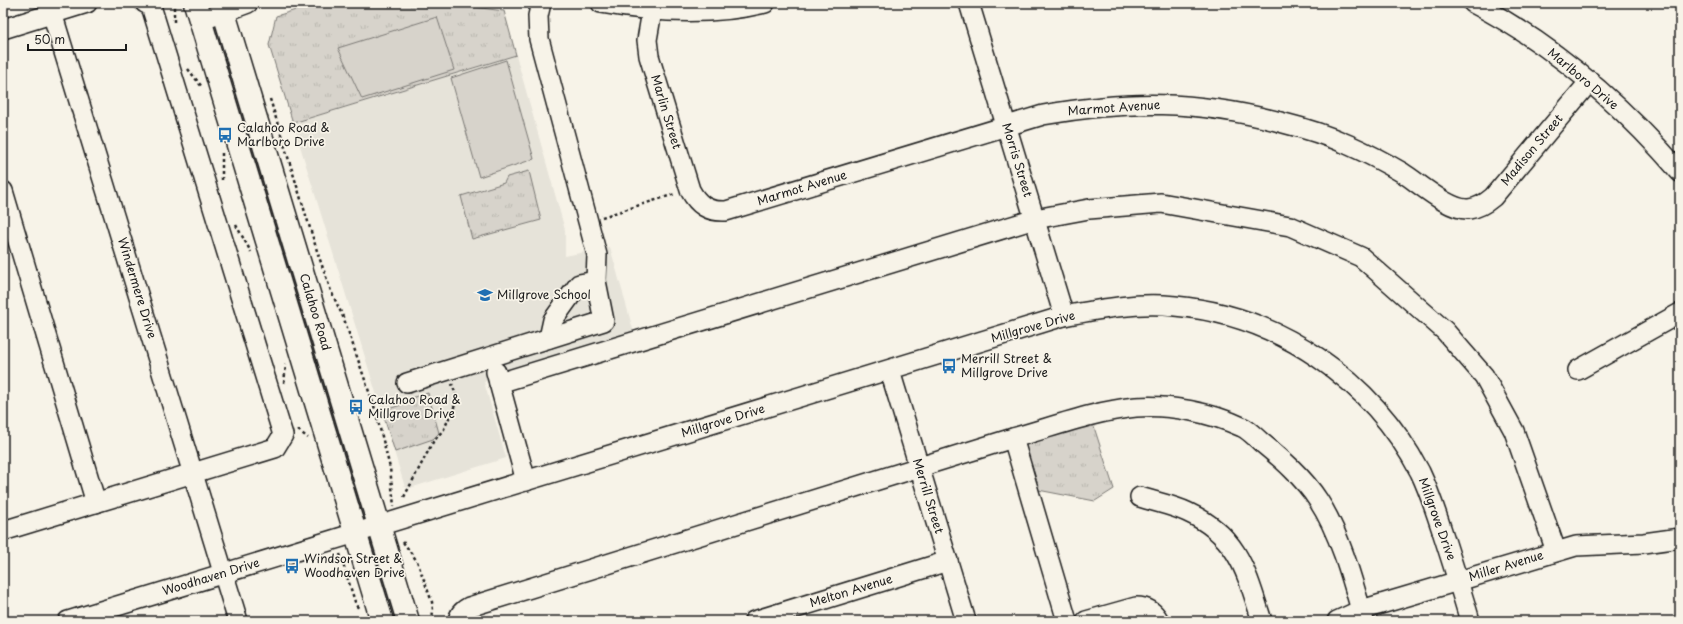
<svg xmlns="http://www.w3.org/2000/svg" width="1683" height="624" viewBox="0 0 1683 624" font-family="'Playpen Sans',sans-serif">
<defs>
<pattern id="park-tufts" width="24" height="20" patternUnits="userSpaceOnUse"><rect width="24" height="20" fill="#d7d3cb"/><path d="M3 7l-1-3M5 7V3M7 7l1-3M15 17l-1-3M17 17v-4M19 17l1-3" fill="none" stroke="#b8b5ae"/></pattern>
</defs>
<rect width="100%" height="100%" fill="#f7f3e8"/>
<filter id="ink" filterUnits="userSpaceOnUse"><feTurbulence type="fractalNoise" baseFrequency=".025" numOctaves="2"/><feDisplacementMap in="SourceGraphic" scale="8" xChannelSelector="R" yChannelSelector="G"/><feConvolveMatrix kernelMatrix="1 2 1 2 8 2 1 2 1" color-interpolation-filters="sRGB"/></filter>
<g filter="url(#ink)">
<path fill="#e6e3d9" d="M516 55 565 230V256L610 247 634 333 484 382 506 458 410 488 405 487 293 123Z"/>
<g fill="url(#park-tufts)" stroke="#7a7874">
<path d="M443 3 504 11 516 55 293 123 269 45 276 16 319 3Z"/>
<path d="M529 171 541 220 472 239 461 196 504 183 507 177Z"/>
<path d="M428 393 439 433 433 439 395 452 382 411 401 405 400 401Z"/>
<path d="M1092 421 1114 489 1095 501 1033 489 1022 454 1026 444Z"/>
</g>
<g fill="#d7d3cb" stroke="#7a7874">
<path d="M437 17 454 70 362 99 338 48Z"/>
<path d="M506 60 534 159 479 177 451 78Z"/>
</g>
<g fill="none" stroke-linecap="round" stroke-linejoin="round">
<g stroke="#1c1c1c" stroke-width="22">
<g id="minor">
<path d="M49 3 238 621"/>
<path d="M601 3C655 13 711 16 765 3"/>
<path d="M969 3 1064 316"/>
<path d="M1473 3C1553 44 1622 105 1680 172"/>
<path d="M652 11 647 40 649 56 690 190C698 205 708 212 726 211L1043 115C1128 100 1196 100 1280 122 1304 128 1327 135 1349 145 1367 153 1386 163 1403 173 1419 183 1450 211 1469 209 1479 208 1486 203 1493 197L1590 81"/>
<path d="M200 21 248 3"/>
<path d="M3 29 87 3"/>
<path d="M3 191 96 503"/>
<path d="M549 338 553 320 579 284 596 281"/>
<path d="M1578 370 1680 313"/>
<path d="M890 371 966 621"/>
<path d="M496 372 526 481"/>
<path d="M407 383 604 321 596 281 597 255 539 39 538 16 541 3"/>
<path d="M499 383 1035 219 1089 209 1161 203 1290 226 1361 257 1445 331 1484 376 1514 431 1556 551"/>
<path d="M1013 438 1067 621"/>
<path d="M1140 497C1155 502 1172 505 1187 512 1238 535 1246 571 1262 621"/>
<path d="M3 531 275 448 283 435 151 6 145 3"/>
<path d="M68 621 1064 316C1100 309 1137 302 1175 306 1279 315 1372 380 1420 472 1430 493 1437 515 1444 537 1453 565 1462 593 1470 621"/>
<path d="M458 621C459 614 463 610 469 607L1013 438C1053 427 1094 411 1136 407 1169 404 1212 413 1242 427 1249 430 1255 437 1261 442 1282 459 1303 477 1318 500 1340 533 1353 582 1364 621"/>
<path d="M754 621 948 561"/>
<path d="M1086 621 1136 607C1147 607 1154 611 1159 621"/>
<path d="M1337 621 1361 610 1576 546 1644 543 1680 538"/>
</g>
</g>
<g stroke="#1c1c1c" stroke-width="25">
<g id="major">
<path d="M195 3 382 621"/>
<path d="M221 3 408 621"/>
</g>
</g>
<g stroke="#1c1c1c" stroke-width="2.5" stroke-dasharray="3 3" stroke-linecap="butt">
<path d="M174 22V3"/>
<path d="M188 69 202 87"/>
<path d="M270 99 318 254 331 291 344 319 375 409 390 468 394 506"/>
<path d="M222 153V180"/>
<path d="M602 217 675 194"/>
<path d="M236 225 251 252"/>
<path d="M284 383 286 364"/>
<path d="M298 430 308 438"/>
<path d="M404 497 433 442 444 429 456 403V395L452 384"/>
<path d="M403 542 417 561 432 602 433 610 432 621"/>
<path d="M340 554 356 605 359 609"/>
</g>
<use href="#minor" stroke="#f7f3e8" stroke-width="19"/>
<use href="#major" stroke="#f7f3e8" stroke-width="22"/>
</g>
</g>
<defs>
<g id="bus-bare" transform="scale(1.2)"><path d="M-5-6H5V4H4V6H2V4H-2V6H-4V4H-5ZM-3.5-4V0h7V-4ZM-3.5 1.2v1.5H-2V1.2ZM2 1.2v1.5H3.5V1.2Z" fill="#1f6fb2" stroke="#f7f3e8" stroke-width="2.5" paint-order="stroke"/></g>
<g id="school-bare" transform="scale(1.2)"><path d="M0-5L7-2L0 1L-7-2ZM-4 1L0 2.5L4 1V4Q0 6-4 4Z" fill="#1f6fb2" stroke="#f7f3e8" stroke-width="2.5" paint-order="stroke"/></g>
</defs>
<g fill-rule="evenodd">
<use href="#bus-bare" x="225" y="135"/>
<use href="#school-bare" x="485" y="295"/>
<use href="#bus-bare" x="949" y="366"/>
<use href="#bus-bare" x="356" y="407"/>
<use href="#bus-bare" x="292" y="566"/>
</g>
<g text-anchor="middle" stroke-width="3.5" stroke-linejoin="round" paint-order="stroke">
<g font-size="12" fill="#1c1c1c" stroke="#f7f3e8">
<text transform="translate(1583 79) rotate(40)" y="4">Marlboro Drive</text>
<text transform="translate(1114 108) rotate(-4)" y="4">Marmot Avenue</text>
<text transform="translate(666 112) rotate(73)" y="4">Marlin Street</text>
<text transform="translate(1532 150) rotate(-50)" y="4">Madison Street</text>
<text transform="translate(1017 160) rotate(73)" y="4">Morris Street</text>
<text transform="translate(802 188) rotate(-17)" y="4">Marmot Avenue</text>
<text transform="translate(137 288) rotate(73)" y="4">Windermere Drive</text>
<text transform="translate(315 312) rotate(73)" y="4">Calahoo Road</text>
<text transform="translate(1033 327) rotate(-16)" y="4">Millgrove Drive</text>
<text transform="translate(723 421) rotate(-17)" y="4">Millgrove Drive</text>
<text transform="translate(928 496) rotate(73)" y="4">Merrill Street</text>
<text transform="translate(1437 519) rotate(70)" y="4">Millgrove Drive</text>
<text transform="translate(1506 566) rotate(-17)" y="4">Miller Avenue</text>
<text transform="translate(211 577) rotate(-17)" y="4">Woodhaven Drive</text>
<text transform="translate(851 591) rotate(-17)" y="4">Melton Avenue</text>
</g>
<g font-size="12" fill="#1c1c1c" stroke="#f7f3e8" text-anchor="start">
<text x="237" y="132">Calahoo Road &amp;<tspan x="237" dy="14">Marlboro Drive</tspan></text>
<text x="497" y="299">Millgrove School</text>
<text x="961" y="363">Merrill Street &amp;<tspan x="961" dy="14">Millgrove Drive</tspan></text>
<text x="368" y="404">Calahoo Road &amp;<tspan x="368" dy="14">Millgrove Drive</tspan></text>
<text x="304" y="563">Windsor Street &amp;<tspan x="304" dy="14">Woodhaven Drive</tspan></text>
</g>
</g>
<rect width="1683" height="624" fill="none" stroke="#f7f3e8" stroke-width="16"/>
<rect x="8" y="8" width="1667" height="608" fill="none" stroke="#1c1c1c" stroke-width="1.5" filter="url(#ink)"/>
<path d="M28 44v6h98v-6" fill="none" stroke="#1c1c1c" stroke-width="2"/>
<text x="34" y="44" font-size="12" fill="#1c1c1c" stroke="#f7f3e8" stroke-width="3" paint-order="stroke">50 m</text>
</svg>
